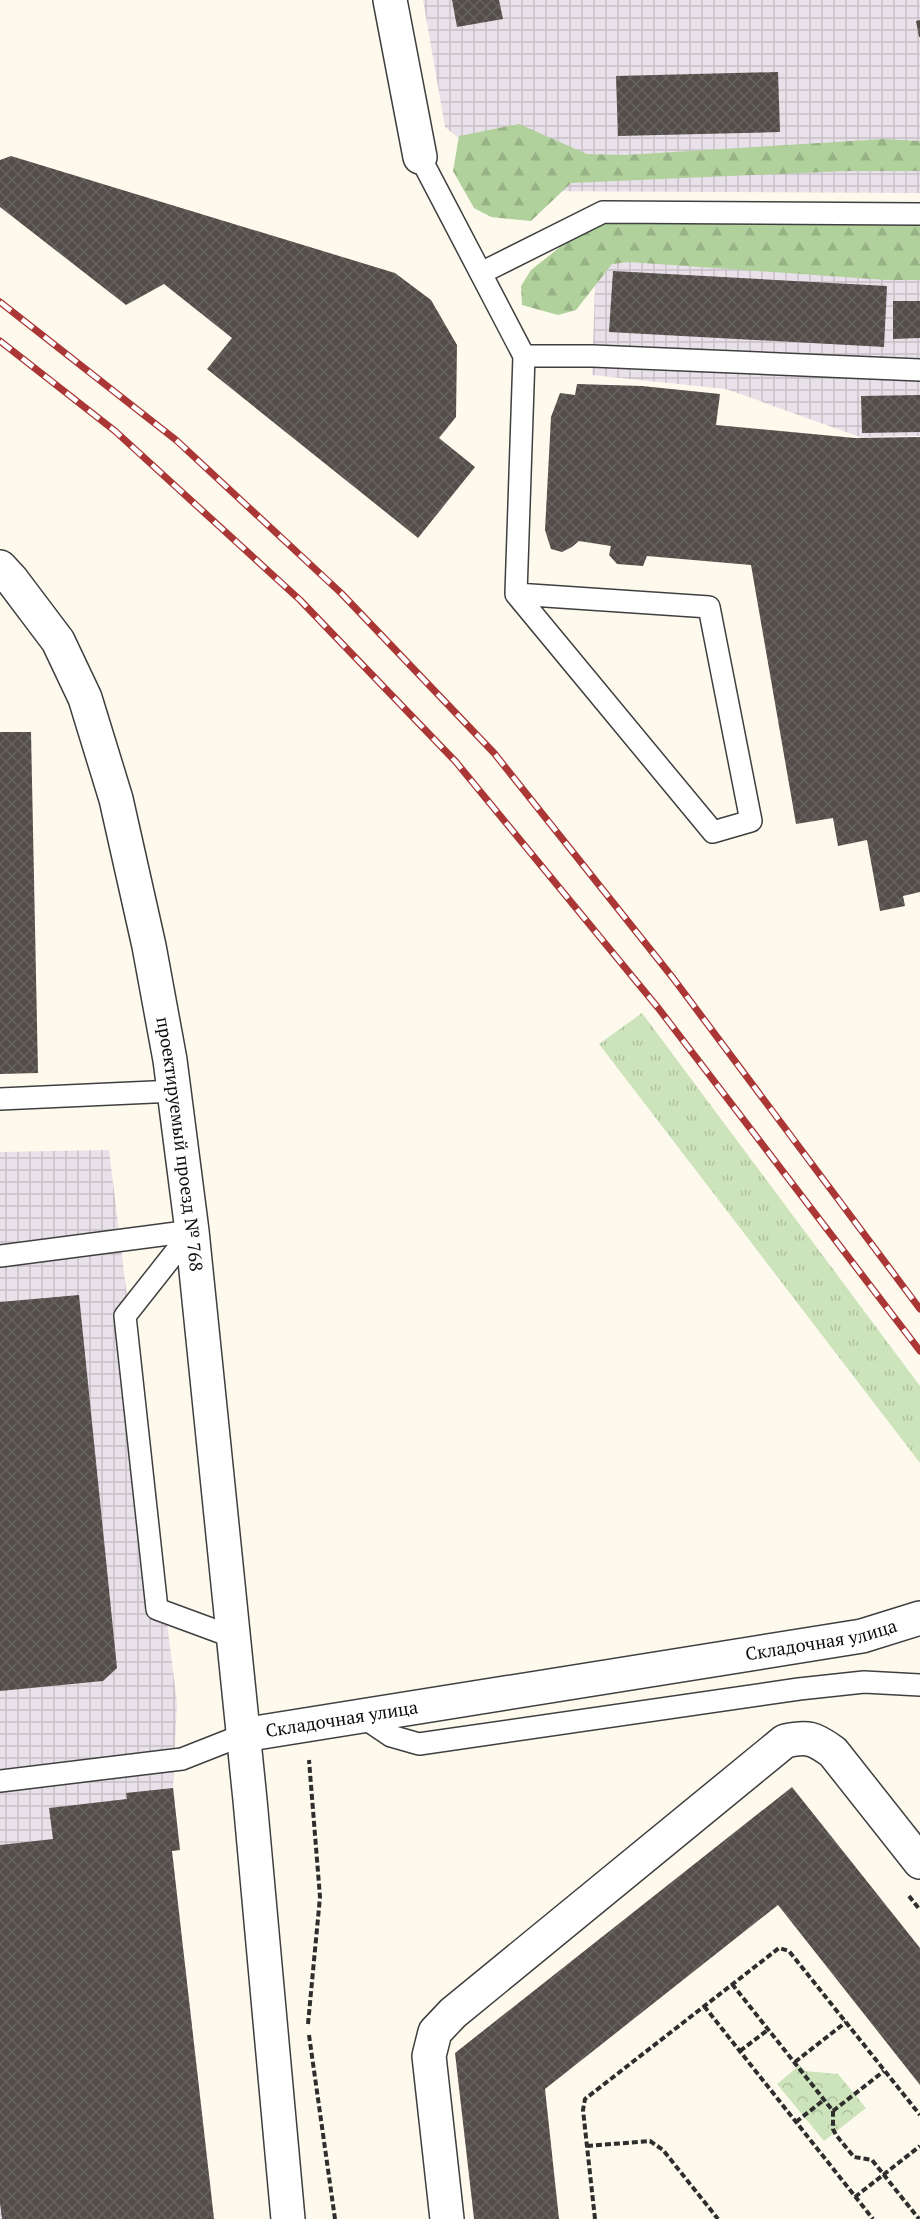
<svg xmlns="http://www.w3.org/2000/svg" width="920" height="2219" viewBox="0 0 920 2219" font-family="'PT Serif',serif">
<defs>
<pattern id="industrial-grid" width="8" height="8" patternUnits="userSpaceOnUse" patternTransform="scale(1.5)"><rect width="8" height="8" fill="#e9e1e9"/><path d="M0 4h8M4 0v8" fill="none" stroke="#c7c0c7"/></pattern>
<pattern id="grass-tufts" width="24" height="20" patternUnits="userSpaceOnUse" patternTransform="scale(1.5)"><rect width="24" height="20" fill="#cde3bb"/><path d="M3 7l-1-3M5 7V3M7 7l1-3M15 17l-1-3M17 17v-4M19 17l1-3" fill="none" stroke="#afc2a0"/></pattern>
<pattern id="forest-firs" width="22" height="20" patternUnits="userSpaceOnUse" patternTransform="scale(1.5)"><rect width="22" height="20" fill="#b1d19c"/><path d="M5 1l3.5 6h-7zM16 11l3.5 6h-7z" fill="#97b285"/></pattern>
<pattern id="park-crowns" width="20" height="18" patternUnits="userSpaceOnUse" patternTransform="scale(1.5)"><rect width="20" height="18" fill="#cde3bb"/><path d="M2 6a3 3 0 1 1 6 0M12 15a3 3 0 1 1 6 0" fill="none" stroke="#afc2a0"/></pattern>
<pattern id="building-cross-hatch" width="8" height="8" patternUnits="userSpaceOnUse" patternTransform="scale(1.5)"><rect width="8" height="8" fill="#534e49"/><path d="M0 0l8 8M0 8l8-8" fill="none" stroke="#67635f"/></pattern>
</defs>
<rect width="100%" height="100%" fill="#fdfaed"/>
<g fill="url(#industrial-grid)">
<path d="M423 0H920V193L524 191 445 127Z"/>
<path d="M596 256 920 272V436L860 437 726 389 592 375Z"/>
<path d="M109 1150 177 1703 173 1788 180 1850 172 1851 214 2219H0V1152Z"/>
</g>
<path fill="url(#grass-tufts)" d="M642 1013 920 1386V1463L599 1044Z"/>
<g fill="url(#forest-firs)">
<path d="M519 124 587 154 624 155 884 139 920 141V171H847L571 183 531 221 491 217 474 208 453 171 459 136Z"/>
<path d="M624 218 920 219V280H886L629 262 612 264 576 310 558 315 522 305 521 286 531 270 589 224Z"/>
</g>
<path fill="url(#park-crowns)" d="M800 2065 805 2071 838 2074 866 2108 824 2141 777 2084Z"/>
<g fill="url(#building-cross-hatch)">
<path d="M452 0H499L503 19 457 27Z"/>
<path d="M920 20V37H919L916 21Z"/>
<path d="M778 72 780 132 618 136 616 76Z"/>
<path d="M11 156 395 273 431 300 457 345 456 417 439 438 475 467 418 538 207 369 232 338 164 284 126 305 0 207V160Z"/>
<path d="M613 271 887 286 884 347 609 332Z"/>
<path d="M893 301H920V338L893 339Z"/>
<path d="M577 384 642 386 720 394 716 425 855 438 920 437V892L903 896 905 906 880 911 867 840 838 846 833 818 796 824 751 565 647 556 643 566 617 564 609 555 611 546 579 541 572 547 562 552 551 549 545 530 551 417 560 393 575 395Z"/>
<path d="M920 395V432L862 433 861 396Z"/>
<path d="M0 732H31L38 1073 0 1074Z"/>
<path d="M79 1295 117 1668 103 1681 0 1691V1302Z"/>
<path d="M792 1787 920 1948V2085L778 1905 545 2089 559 2219H474L455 2053Z"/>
<path d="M173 1788 180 1850 172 1851 214 2219H2L0 2203V1845L53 1839 49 1808 127 1799 126 1793Z"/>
</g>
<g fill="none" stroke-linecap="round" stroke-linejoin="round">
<g stroke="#3f3f3f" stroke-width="24">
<g id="service">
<path d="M420 157 524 356H593L920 370"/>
<path d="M481 273 603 212 920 214"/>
<path d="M516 594 709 607 751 821 713 832 516 594 524 356"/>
<path d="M0 1099 175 1091"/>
<path d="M192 1231 125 1316 157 1609 233 1637"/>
<path d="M0 1256 192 1231"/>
<path d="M360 1715 391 1736 419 1744 799 1689 864 1682 920 1685"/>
<path d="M0 1781 182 1759 243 1735"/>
</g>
</g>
<g stroke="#3f3f3f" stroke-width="36">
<g id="minor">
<path d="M390 0 420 157"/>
<path id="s1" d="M243 1735 862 1636 920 1618"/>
<path d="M447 2219 429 2056 435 2032 453 2013 785 1741C808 1736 814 1738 833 1752L920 1862"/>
</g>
</g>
<g stroke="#3f3f3f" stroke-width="36">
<g id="tertiary">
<path id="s2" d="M0 567 12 580 58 641 85 698 116 799 149 946 170 1060 192 1231 250 1800 288 2219"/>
</g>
</g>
<g stroke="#2e2e2e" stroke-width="4" stroke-dasharray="6 3" stroke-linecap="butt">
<path d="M909 1896 920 1910"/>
<path d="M732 1984 833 2111V2129L836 2135 854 2157 872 2160 919 2219"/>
<path d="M704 2006 873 2219"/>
<path d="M308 2024 320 1897 309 1760"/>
<path d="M309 2035 335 2219"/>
<path d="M740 2051 769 2029"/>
<path d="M795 2062 846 2022"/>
<path d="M833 2111 884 2071"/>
<path d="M796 2122 825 2099"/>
<path d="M587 2146 650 2141 663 2150 718 2219"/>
<path d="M855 2197 920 2146"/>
<path d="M595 2219 583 2110 585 2099 779 1948 789 1951 920 2115"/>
</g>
<use href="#service" stroke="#fff" stroke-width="21"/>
<use href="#minor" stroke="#fff" stroke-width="33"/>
<use href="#tertiary" stroke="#fff" stroke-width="33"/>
<g stroke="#aa3636" stroke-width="7">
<g id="rail">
<path d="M0 302 176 440 341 593 494 753 673 978 920 1309"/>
<path d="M0 341 115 431 300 600 456 762 659 1009 920 1351"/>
</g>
</g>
<use href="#rail" stroke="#fff" stroke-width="4.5" stroke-dasharray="14" stroke-linecap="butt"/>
</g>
<g text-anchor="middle" stroke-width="6" stroke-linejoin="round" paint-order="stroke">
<g font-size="18" fill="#0c0c0c" stroke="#fff">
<text dy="6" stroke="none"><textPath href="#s2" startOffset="614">проектируемый проезд № 768</textPath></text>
<text dy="6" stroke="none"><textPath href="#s1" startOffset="586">Складочная улица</textPath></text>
<text dy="6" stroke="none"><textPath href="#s1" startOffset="100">Складочная улица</textPath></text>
</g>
</g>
</svg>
